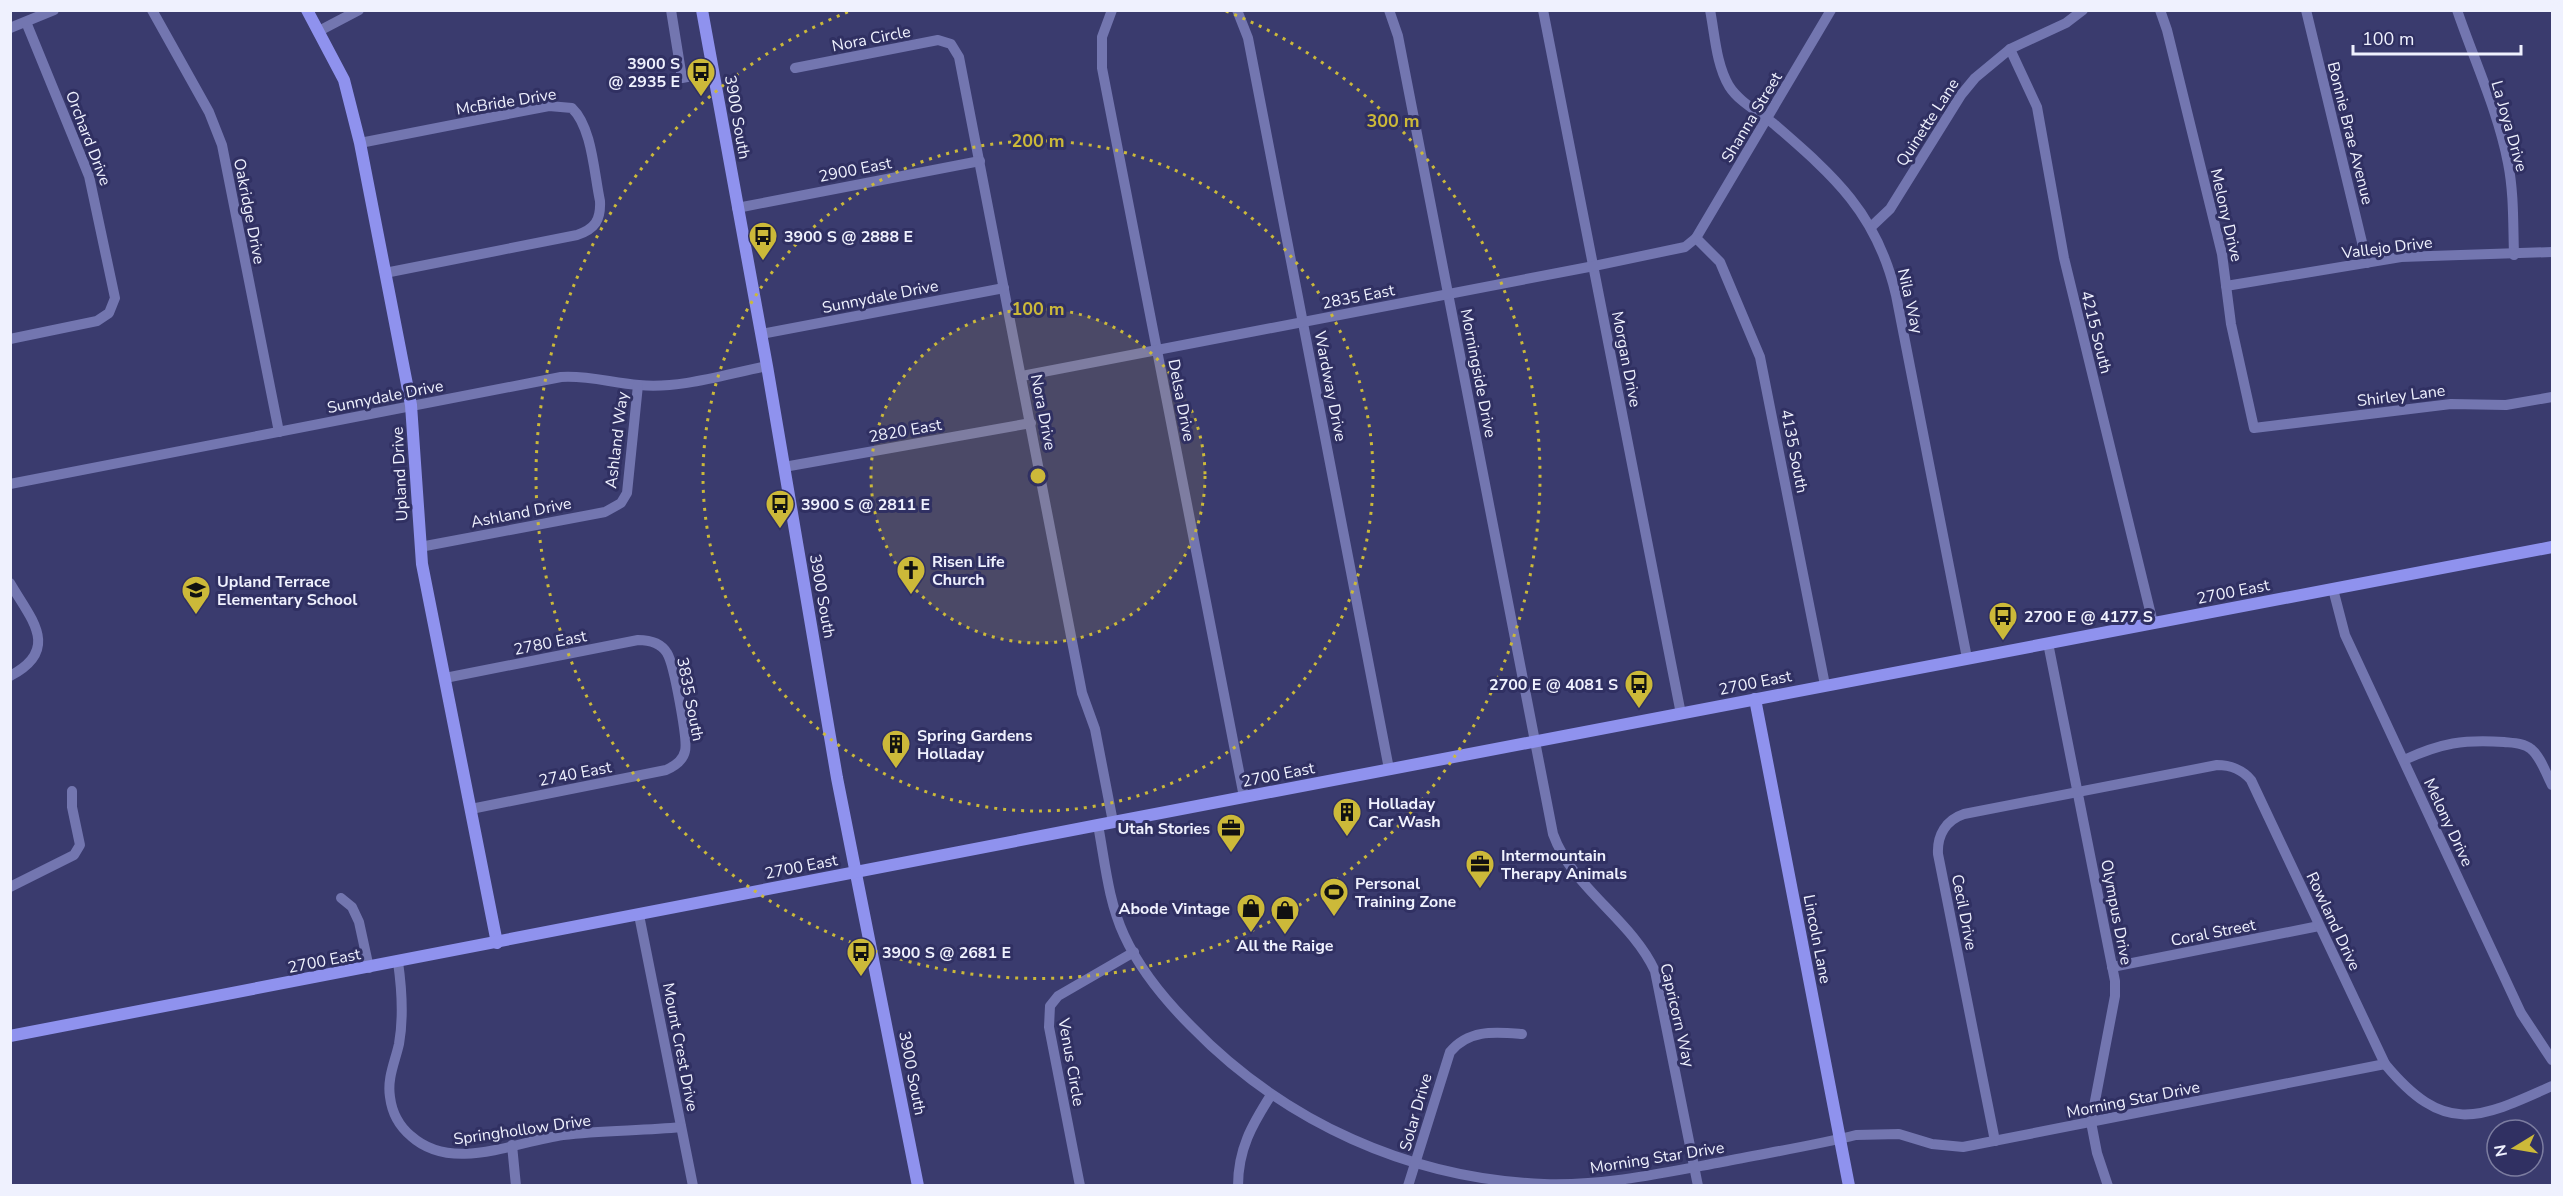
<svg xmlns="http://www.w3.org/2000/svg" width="2563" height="1196" viewBox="0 0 2563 1196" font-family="'Nunito Sans',sans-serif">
<rect width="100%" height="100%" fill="#3a3b6e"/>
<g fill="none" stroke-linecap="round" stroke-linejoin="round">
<g stroke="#7376b0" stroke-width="10">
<path d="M152 10 209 112 222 145 279 432"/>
<path d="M671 10 682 78 713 72"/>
<path d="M1112 10 1102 37V68L1244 797"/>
<path d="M1237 10 1248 38 1389 769"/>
<path d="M1389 10 1398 36 1553 834C1573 889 1631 919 1655 971L1698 1186"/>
<path d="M1543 10 1681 714"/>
<path d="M1710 10C1715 35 1716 64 1729 86 1739 102 1759 112 1774 124 1834 176 1877 213 1896 295L1967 658"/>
<path d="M2160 10 2167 30 2222 254 2231 324 2254 428 2451 404 2506 405 2552 397"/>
<path d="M2306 10 2367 263"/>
<path d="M2457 10C2474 60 2498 111 2508 163 2514 193 2513 224 2514 255"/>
<path d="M10 28 54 10"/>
<path d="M319 31 359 10"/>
<path d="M2010 49 2037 107 2064 258 2153 623"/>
<path d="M795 68 938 40 951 44 959 57 1082 693 1095 729 1113 822"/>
<path d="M360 143 549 106 572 108C592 127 594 173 600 201 601 220 595 229 577 235L385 273"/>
<path d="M737 208 980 161"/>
<path d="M1871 227 1890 209 1961 95 1975 78 2010 49 2066 23 2083 10"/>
<path d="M1696 238 1720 262 1760 357 1825 685"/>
<path d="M2226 286 2401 257 2552 252"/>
<path d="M761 334 1004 288"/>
<path d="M10 339 97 321 109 313 115 298 89 176 26 22"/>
<path d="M1022 376 1594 266 1685 247 1696 238 1831 10"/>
<path d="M784 467 1031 423"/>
<path d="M10 484 561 377C588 375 612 383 639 385 681 389 726 374 767 366"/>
<path d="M420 547 605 512 621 503 627 493 638 385"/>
<path d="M10 583C30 618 62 649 10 676"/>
<path d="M2333 589 2345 635 2521 1013 2552 1060"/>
<path d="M2048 643 2115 981V996L2091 1122 2097 1153 2108 1186"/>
<path d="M445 678 638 640C650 640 661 643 667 653 674 664 688 740 685 751 683 761 675 766 666 770L471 809"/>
<path d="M2404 760C2441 743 2464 739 2504 742 2514 743 2524 743 2531 749 2541 757 2546 774 2552 785"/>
<path d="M1098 825C1105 862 1108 900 1124 935 1139 968 1165 1000 1191 1026 1284 1122 1410 1179 1544 1184 1604 1186 1663 1173 1722 1162 1766 1153 1812 1146 1856 1135L1899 1134 1932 1144 1963 1147 2385 1064"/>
<path d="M10 887 74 855 80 845 72 807V791"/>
<path d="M341 898 352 907 359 922 369 968"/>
<path d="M639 915 693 1186"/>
<path d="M398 962C402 990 404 1016 399 1044 395 1062 387 1078 390 1097 392 1113 399 1126 411 1136 452 1173 514 1142 563 1135 602 1130 642 1131 681 1127"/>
<path d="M2112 967 2319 926"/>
<path d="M1995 1141 1938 854C1937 835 1946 820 1964 814L2217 765C2230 765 2243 770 2251 780L2385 1064C2444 1135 2477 1120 2552 1086"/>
<path d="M512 1145 516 1186"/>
<path d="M1080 1186 1049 1027 1050 1006 1058 996 1134 952"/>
<path d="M1238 1186C1238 1149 1252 1125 1271 1095"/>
<path d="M1408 1186 1450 1052C1469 1029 1495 1032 1522 1034"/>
</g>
<g stroke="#8f92ee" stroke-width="12">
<path d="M307 10 344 80 360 143 411 405 422 564 497 943"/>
<path d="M702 10 767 366 837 778 918 1186"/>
<path d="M1755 699 1849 1186"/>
<path d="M10 1036 1098 825 2552 547"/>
</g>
</g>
<circle cx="1038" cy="476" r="167" fill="#ccb939" fill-opacity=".12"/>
<g fill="none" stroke="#ccb939" stroke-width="3" stroke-dasharray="3 6">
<circle cx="1038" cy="476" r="167"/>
<circle cx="1038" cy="476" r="335"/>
<path d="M1226 11A502 502 0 1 1 850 11"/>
</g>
<defs>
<g id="bus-pin" transform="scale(1.5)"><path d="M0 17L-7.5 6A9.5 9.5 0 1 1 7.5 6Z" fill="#ccb939" stroke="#303062"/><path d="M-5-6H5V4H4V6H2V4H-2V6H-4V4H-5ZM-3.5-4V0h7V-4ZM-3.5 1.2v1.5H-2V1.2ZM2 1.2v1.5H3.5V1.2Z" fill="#111"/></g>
<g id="church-pin" transform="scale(1.5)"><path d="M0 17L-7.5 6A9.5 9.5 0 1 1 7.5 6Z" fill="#ccb939" stroke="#303062"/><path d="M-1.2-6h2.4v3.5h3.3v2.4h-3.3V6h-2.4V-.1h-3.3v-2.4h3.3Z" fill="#111"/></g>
<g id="school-pin" transform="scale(1.5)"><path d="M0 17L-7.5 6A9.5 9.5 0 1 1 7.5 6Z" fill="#ccb939" stroke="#303062"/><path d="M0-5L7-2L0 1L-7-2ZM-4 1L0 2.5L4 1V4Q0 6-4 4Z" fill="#111"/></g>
<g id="building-pin" transform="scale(1.5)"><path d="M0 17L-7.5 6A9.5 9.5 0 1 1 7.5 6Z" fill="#ccb939" stroke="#303062"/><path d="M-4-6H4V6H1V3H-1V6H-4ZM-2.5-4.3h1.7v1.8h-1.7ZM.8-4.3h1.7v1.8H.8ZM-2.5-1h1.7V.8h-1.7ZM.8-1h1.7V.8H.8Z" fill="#111"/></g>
<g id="office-pin" transform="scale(1.5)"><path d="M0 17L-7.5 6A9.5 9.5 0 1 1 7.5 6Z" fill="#ccb939" stroke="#303062"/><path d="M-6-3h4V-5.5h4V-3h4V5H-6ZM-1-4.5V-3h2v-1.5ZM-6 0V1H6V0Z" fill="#111"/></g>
<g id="stadium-pin" transform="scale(1.5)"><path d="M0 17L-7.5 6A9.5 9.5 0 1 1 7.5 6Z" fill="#ccb939" stroke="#303062"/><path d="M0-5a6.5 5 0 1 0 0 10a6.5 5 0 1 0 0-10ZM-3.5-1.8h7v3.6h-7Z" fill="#111"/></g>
<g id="shop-pin" transform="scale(1.5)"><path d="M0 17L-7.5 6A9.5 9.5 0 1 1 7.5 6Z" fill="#ccb939" stroke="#303062"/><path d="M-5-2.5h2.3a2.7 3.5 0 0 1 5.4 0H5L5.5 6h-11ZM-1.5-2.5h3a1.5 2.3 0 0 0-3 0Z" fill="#111"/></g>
</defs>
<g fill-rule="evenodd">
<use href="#bus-pin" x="701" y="72"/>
<use href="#bus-pin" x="763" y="236"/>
<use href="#bus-pin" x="780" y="504"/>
<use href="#church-pin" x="911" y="570"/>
<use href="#school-pin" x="196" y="590"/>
<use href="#bus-pin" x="2003" y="616"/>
<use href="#bus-pin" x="1639" y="684"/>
<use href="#building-pin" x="896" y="744"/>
<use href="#building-pin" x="1347" y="812"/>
<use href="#office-pin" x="1231" y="828"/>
<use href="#office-pin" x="1480" y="864"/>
<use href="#stadium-pin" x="1334" y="892"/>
<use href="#shop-pin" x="1251" y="908"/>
<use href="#shop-pin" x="1285" y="910"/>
<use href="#bus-pin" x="861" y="952"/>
</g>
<g text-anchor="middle" stroke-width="6" stroke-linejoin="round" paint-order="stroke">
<g font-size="16" fill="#eff1fe" stroke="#303062">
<text transform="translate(871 38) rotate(-11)" y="6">Nora Circle</text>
<text transform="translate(506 101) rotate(-9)" y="6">McBride Drive</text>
<text transform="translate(738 117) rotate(80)" y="6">3900 South</text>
<text transform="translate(1751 117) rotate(-59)" y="6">Shanna Street</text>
<text transform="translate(1927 122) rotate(-57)" y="6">Quinette Lane</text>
<text transform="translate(2510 126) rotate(74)" y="6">La Joya Drive</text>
<text transform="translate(2351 133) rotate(76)" y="6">Bonnie Brae Avenue</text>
<text transform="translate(89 138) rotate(69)" y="6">Orchard Drive</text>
<text transform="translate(855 169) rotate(-11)" y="6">2900 East</text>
<text transform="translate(250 211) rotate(79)" y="6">Oakridge Drive</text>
<text transform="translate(2227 215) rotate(77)" y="6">Melony Drive</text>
<text transform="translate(2387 247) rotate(-7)" y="6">Vallejo Drive</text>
<text transform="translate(880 296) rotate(-11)" y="6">Sunnydale Drive</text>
<text transform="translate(1358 296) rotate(-11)" y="6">2835 East</text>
<text transform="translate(1911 301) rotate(77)" y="6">Nila Way</text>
<text transform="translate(2097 332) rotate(76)" y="6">4215 South</text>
<text transform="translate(1627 359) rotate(79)" y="6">Morgan Drive</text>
<text transform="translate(1479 373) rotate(79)" y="6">Morningside Drive</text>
<text transform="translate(1331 386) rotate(79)" y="6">Wardway Drive</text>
<text transform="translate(2401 395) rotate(-7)" y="6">Shirley Lane</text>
<text transform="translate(385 396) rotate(-11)" y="6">Sunnydale Drive</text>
<text transform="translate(1182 400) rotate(79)" y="6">Delsa Drive</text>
<text transform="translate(1044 412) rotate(79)" y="6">Nora Drive</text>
<text transform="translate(905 430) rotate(-10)" y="6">2820 East</text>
<text transform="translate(616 440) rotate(-83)" y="6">Ashland Way</text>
<text transform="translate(1795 451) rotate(79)" y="6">4135 South</text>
<text transform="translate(399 474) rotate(-93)" y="6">Upland Drive</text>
<text transform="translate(521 512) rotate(-11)" y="6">Ashland Drive</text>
<text transform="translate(2233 591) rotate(-11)" y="6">2700 East</text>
<text transform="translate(823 596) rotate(80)" y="6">3900 South</text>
<text transform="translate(550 642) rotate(-11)" y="6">2780 East</text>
<text transform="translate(1755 682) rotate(-11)" y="6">2700 East</text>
<text transform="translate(691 699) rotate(79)" y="6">3835 South</text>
<text transform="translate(575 773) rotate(-11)" y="6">2740 East</text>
<text transform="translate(1278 774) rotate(-11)" y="6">2700 East</text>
<text transform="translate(2449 822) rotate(65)" y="6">Melony Drive</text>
<text transform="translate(801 866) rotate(-11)" y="6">2700 East</text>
<text transform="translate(1965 912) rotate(79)" y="6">Cecil Drive</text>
<text transform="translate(2117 912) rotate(79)" y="6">Olympus Drive</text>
<text transform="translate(2334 921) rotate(65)" y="6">Rowland Drive</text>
<text transform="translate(2213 932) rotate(-11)" y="6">Coral Street</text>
<text transform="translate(1818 939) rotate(79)" y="6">Lincoln Lane</text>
<text transform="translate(324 960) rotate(-11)" y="6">2700 East</text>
<text transform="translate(1678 1015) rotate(77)" y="6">Capricorn Way</text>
<text transform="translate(681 1047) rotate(79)" y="6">Mount Crest Drive</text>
<text transform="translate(1072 1062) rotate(80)" y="6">Venus Circle</text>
<text transform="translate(913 1073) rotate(79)" y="6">3900 South</text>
<text transform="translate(2133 1099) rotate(-11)" y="6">Morning Star Drive</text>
<text transform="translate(1415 1112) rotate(-74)" y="6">Solar Drive</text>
<text transform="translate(522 1129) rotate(-8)" y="6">Springhollow Drive</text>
<text transform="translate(1657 1157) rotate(-9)" y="6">Morning Star Drive</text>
</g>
<g font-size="16" font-weight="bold" fill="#eff1fe" stroke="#303062" text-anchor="start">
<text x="680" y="69" text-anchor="end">3900 S<tspan x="680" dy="18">@ 2935 E</tspan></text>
<text x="784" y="242">3900 S @ 2888 E</text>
<text x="801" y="510">3900 S @ 2811 E</text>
<text x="932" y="567">Risen Life<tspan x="932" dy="18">Church</tspan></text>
<text x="217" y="587">Upland Terrace<tspan x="217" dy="18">Elementary School</tspan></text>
<text x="2024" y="622">2700 E @ 4177 S</text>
<text x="1618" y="690" text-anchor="end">2700 E @ 4081 S</text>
<text x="917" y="741">Spring Gardens<tspan x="917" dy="18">Holladay</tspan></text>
<text x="1368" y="809">Holladay<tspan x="1368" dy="18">Car Wash</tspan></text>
<text x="1210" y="834" text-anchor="end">Utah Stories</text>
<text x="1501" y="861">Intermountain<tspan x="1501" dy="18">Therapy Animals</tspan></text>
<text x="1355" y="889">Personal<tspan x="1355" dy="18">Training Zone</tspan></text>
<text x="1230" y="914" text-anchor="end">Abode Vintage</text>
<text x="1285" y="951" text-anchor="middle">All the Raige</text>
<text x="882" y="958">3900 S @ 2681 E</text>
</g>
</g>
<circle cx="1038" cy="476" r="9" fill="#ccb939" stroke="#303062" stroke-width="3"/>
<g font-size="18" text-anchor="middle" font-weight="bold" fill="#ccb939" stroke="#303062" stroke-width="6" stroke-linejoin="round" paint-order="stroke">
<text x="1393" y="127">300 m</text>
<text x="1038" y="147">200 m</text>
<text x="1038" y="315">100 m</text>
</g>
<rect width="2563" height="1196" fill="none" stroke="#eff1fe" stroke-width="24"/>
<g transform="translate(2515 1148) rotate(259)"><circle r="28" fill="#303062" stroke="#7c7da0" stroke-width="1.5"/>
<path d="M0-4.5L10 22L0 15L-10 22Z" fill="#ccb939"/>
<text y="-9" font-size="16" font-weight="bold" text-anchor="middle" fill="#eff1fe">N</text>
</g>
<path d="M2353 45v9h168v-9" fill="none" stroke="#eff1fe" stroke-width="3"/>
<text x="2362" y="45" font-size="18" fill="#eff1fe" stroke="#303062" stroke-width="4.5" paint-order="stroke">100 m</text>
</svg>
